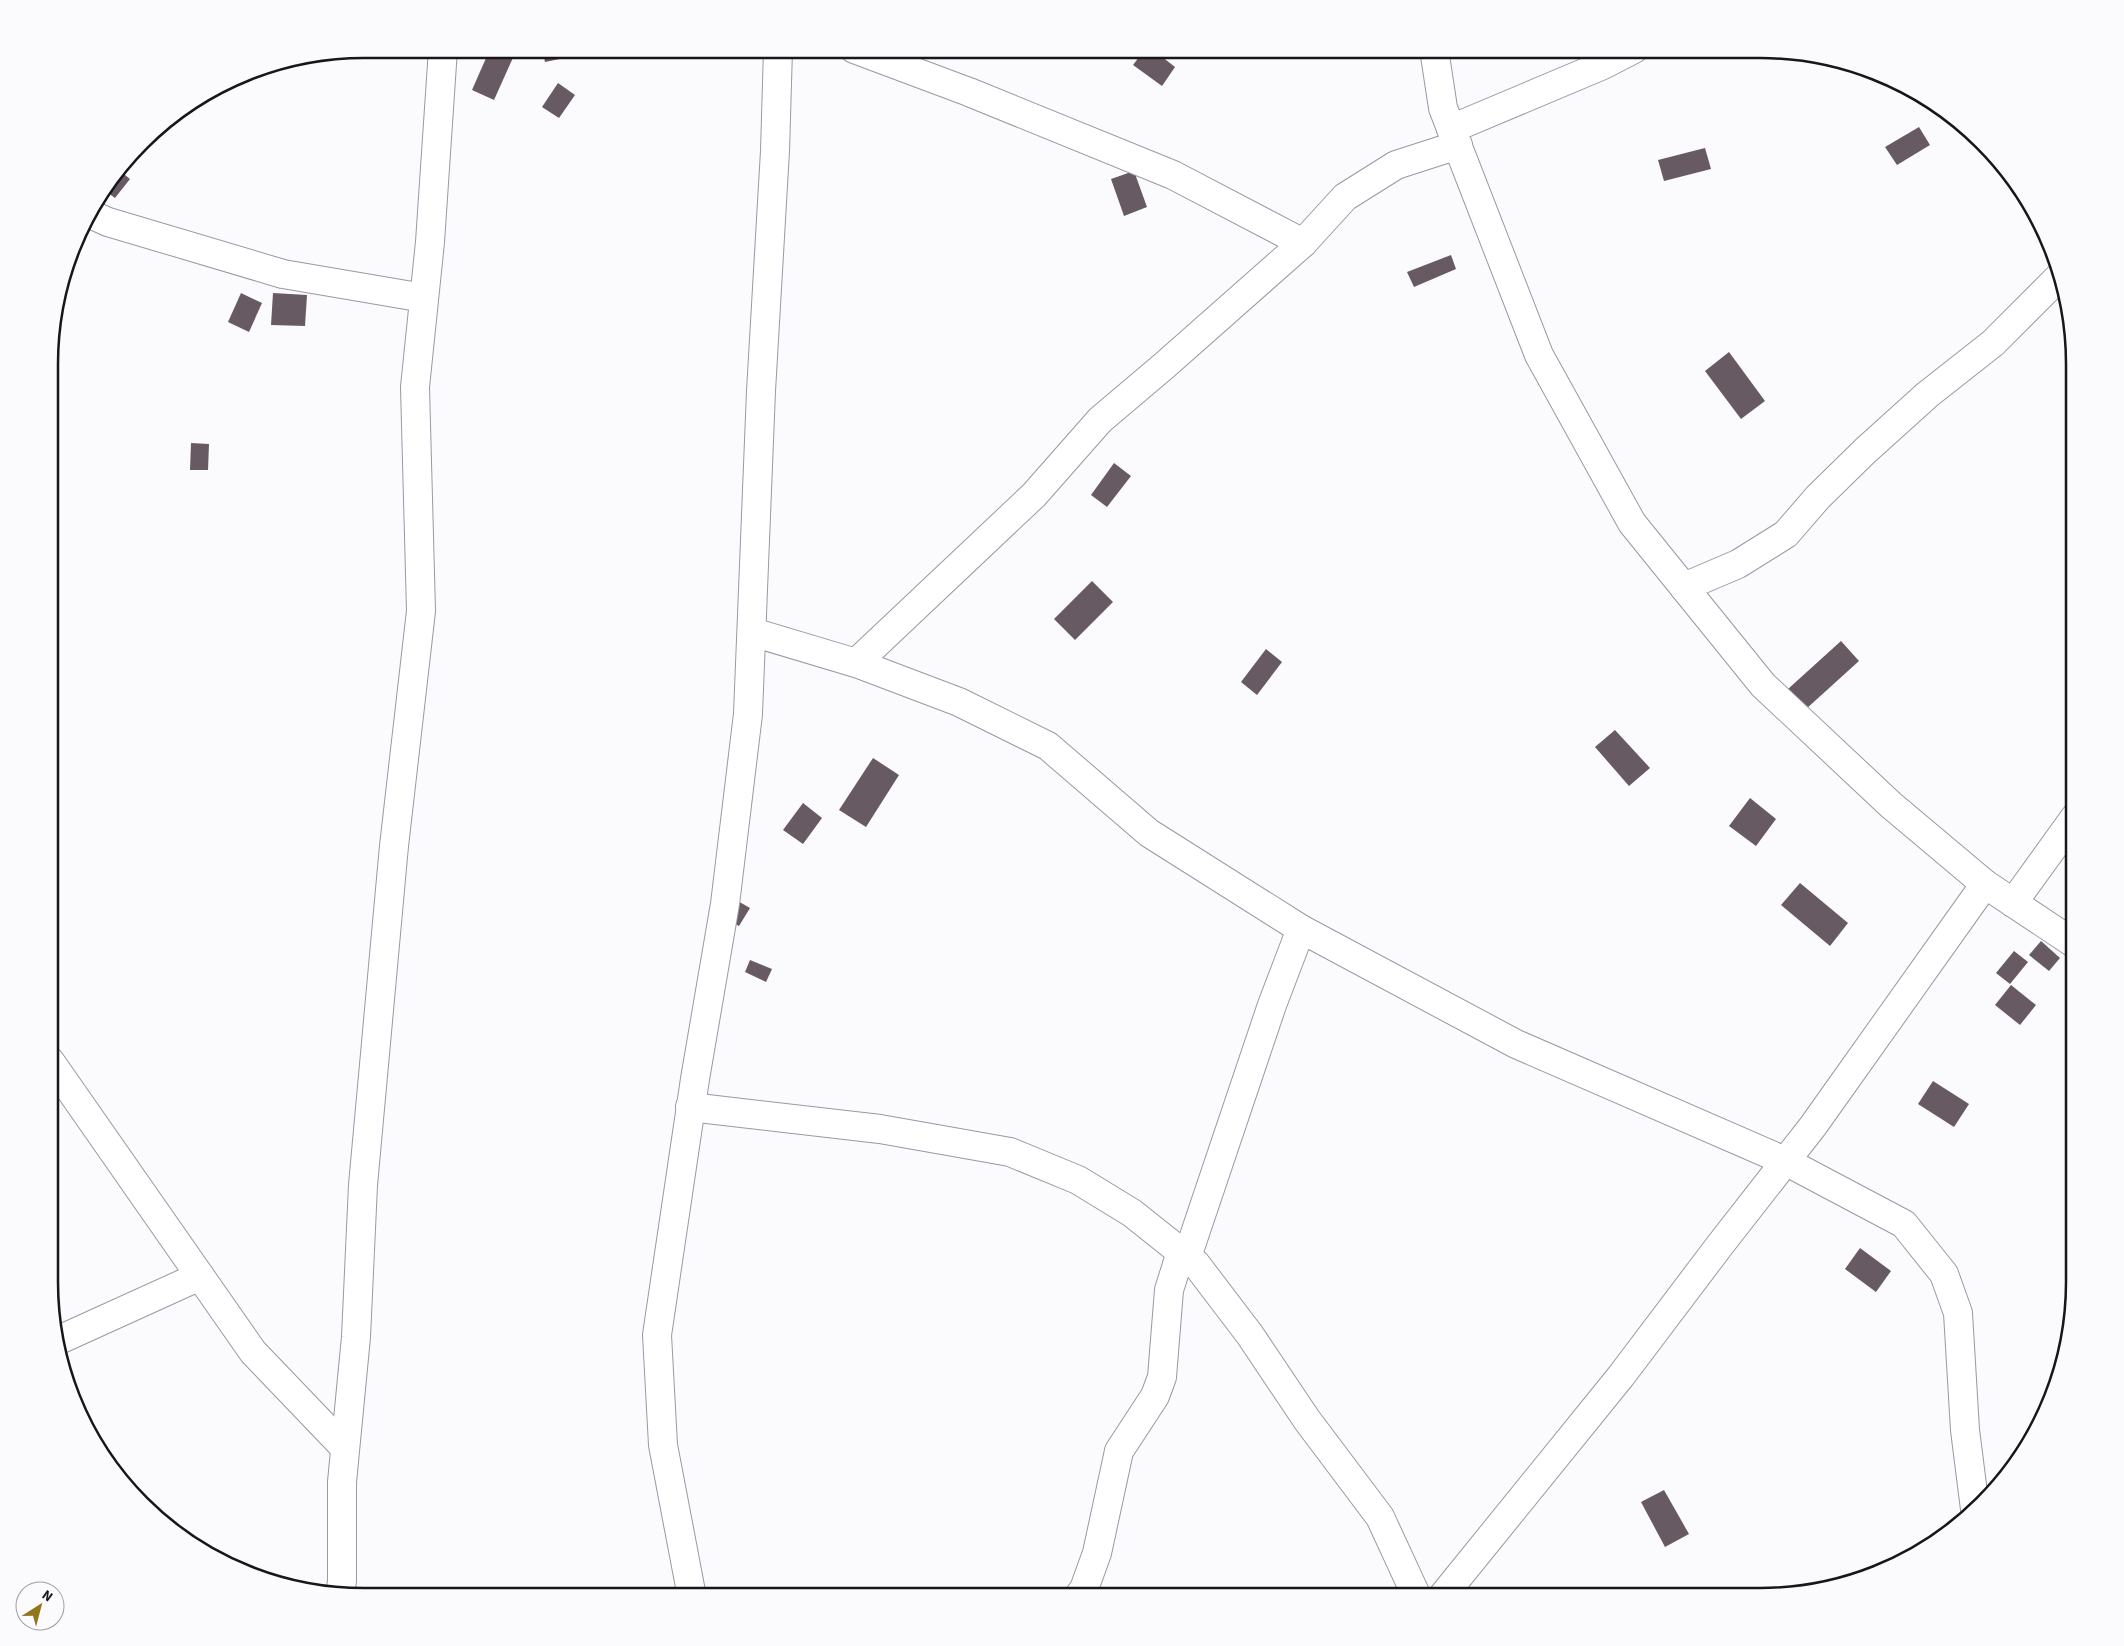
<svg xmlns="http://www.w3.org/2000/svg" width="2124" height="1646" viewBox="0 0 2124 1646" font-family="'Source Sans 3',sans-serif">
<rect width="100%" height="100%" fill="#fbfafd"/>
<g fill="#675a63">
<path d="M490 49H512L516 51 494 100 472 90Z"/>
<path d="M542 49H583L584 54 545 62Z"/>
<path d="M1145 49H1152L1175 67 1162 86 1133 65Z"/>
<path d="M558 83 575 95 559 118 542 107Z"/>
<path d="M1919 127 1930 145 1897 165 1885 147Z"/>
<path d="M1705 148 1711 169 1664 181 1658 160Z"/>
<path d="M120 171 130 179 115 198 104 190Z"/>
<path d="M1134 171 1147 207 1124 216 1111 179Z"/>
<path d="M1451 255 1456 269 1414 287 1407 272Z"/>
<path d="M241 293 262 303 249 332 228 322Z"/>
<path d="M273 293 307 295 305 326 271 325Z"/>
<path d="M1729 352 1765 401 1741 419 1705 371Z"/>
<path d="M191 443 209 444 208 470H190Z"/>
<path d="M1114 463 1131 476 1107 507 1091 495Z"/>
<path d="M1092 581 1113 602 1075 640 1054 619Z"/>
<path d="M1841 641 1859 661 1806 709 1788 689Z"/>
<path d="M1266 649 1282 662 1257 695 1241 682Z"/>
<path d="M1615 730 1650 768 1629 786 1595 747Z"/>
<path d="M873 758 899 775 866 827 839 810Z"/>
<path d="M1750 798 1776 819 1756 846 1729 826Z"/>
<path d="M803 803 822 818 803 844 783 830Z"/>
<path d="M1800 883 1848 923 1830 946 1781 905Z"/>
<path d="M736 900 750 908 739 926 726 919Z"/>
<path d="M2041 941 2060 958 2049 971 2029 955Z"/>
<path d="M2014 951 2028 962 2010 984 1996 973Z"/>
<path d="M750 960 772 969 766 982 745 972Z"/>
<path d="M2011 985 2036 1005 2020 1025 1995 1005Z"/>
<path d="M1933 1081 1969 1104 1954 1127 1918 1104Z"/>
<path d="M1860 1248 1891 1271 1876 1292 1845 1269Z"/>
<path d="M1664 1490 1689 1534 1665 1547 1641 1502Z"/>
</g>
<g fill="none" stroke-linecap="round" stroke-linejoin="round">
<g stroke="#9d96a5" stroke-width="30">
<g id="street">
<path d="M854 49 969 92 1173 175 1303 243"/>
<path d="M1434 49 1443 108 1539 355 1632 523 1763 685 1891 805 1985 884 2075 944"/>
<path d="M1451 129 1603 65 1634 49"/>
<path d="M88 213 108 222 283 274 424 298"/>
<path d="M1684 587 1738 564 1786 534 1818 497 1865 451 1927 395 1993 343 2058 278"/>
<path d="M752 632 856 663 959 702 1048 746 1149 833 1301 929 1516 1044 1785 1161 1904 1224 1944 1274 1958 1313 1965 1430 1975 1509"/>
<path d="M856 663 1034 495 1100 420 1165 365 1303 243 1345 197 1396 165 1458 145"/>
<path d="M2013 903 2075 817"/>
<path d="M50 1061 253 1352 345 1448"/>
<path d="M690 1107 880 1129 1010 1152 1078 1180 1132 1213 1196 1264 1250 1335 1307 1420 1380 1517 1417 1597"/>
<path d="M1187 1257 1272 1005 1301 929"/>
<path d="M59 1340 200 1276"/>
<path d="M340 1596 342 1581V1482L356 1337 363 1185 394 846 421 611 415 387 430 242 443 49"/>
<path d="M692 1597 663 1445 657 1335 695 1079 725 904 748 714 761 391 775 151 778 49"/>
<path d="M1078 1597 1084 1589 1097 1553 1119 1451 1155 1396 1162 1377 1169 1290 1181 1252"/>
<path d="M1442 1597 1621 1376 1720 1245 1813 1126 1985 884"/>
</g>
</g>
<use href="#street" stroke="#fff" stroke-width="28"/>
</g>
<path d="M0 0H2124V1646H0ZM364 58H1760A306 306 0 0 1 2066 364V1282A306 306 0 0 1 1760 1588H364A306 306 0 0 1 58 1282V364A306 306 0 0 1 364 58Z" fill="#fbfafd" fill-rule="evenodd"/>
<path fill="none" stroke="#18151b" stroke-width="2.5" d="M364 58H1760A306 306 0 0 1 2066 364V1282A306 306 0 0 1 1760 1588H364A306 306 0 0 1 58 1282V364A306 306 0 0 1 364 58Z"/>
<g transform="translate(40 1606) rotate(36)"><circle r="24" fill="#fbfafd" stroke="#a09ea3"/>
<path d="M0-4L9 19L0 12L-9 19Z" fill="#91761c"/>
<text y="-8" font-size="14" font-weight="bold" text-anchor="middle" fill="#18151b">N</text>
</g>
</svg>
